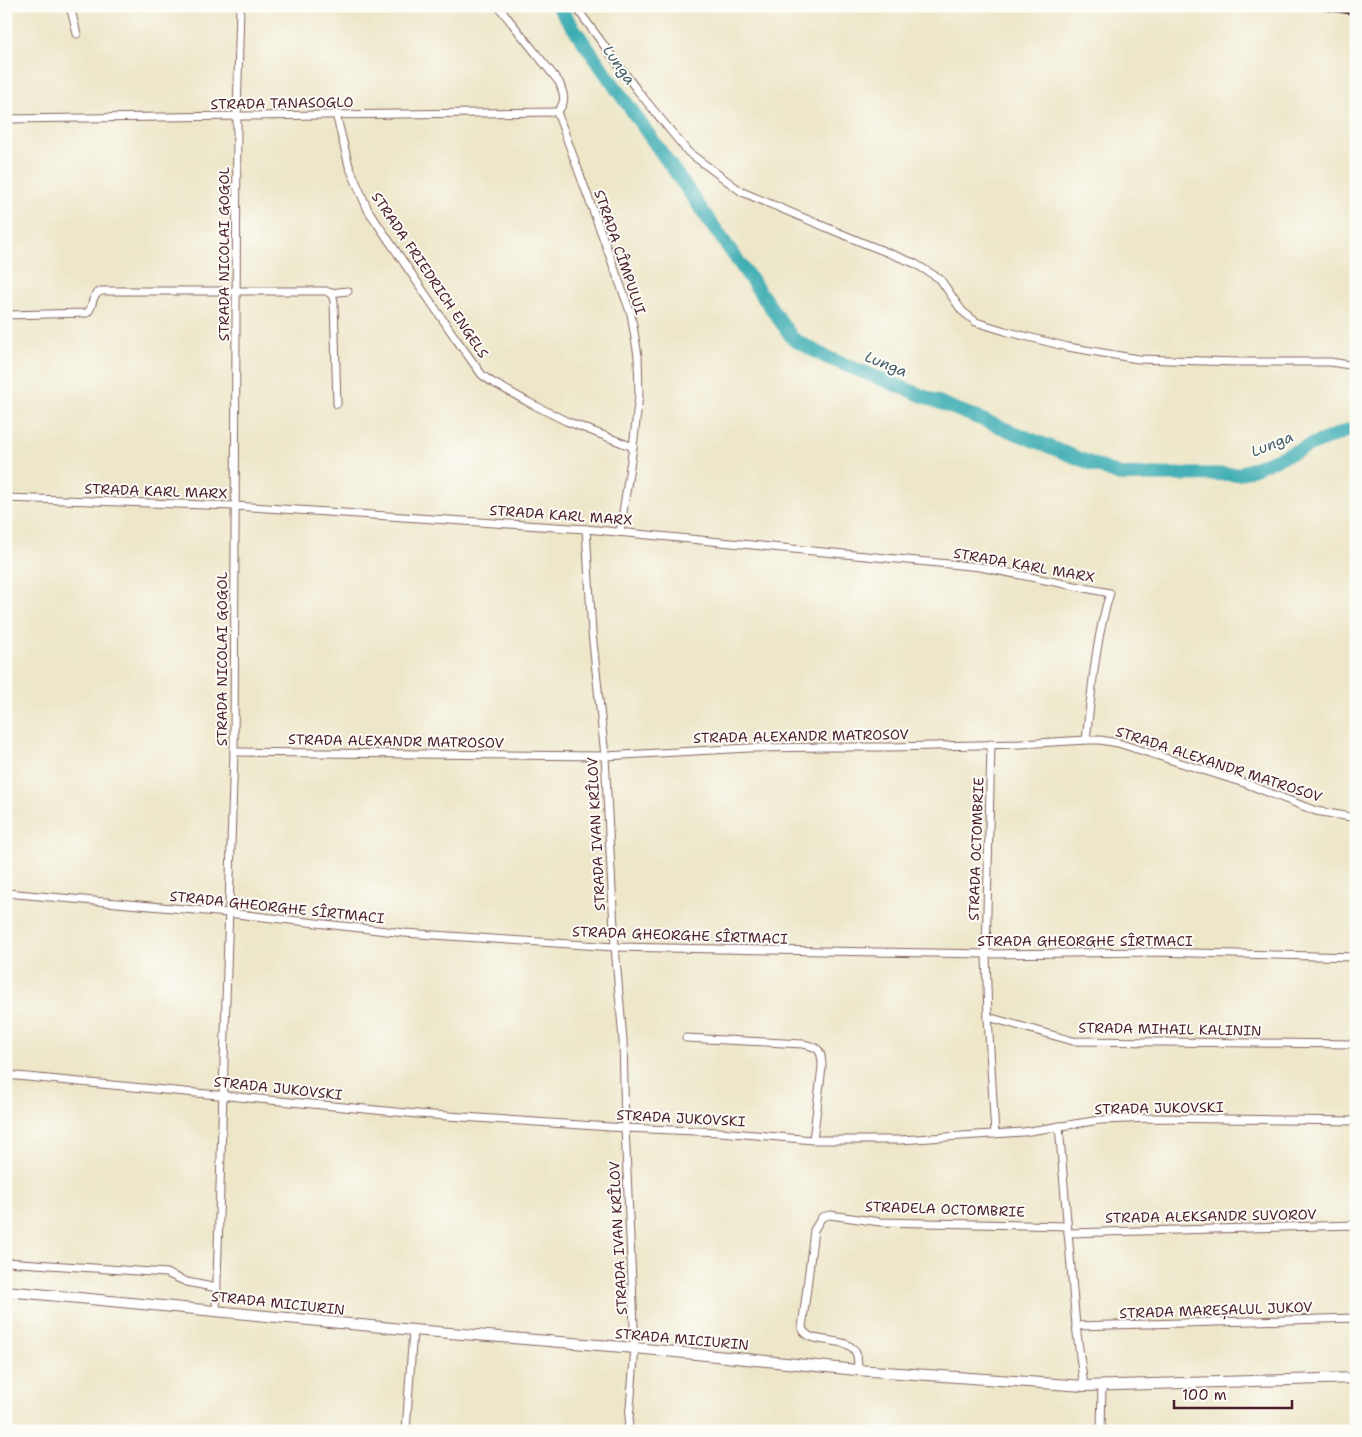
<svg xmlns="http://www.w3.org/2000/svg" width="1362" height="1437" viewBox="0 0 1362 1437" font-family="'Shantell Sans',sans-serif">
<rect width="100%" height="100%" fill="#fdfcf7"/>
<filter id="ink" filterUnits="userSpaceOnUse"><feTurbulence type="fractalNoise" baseFrequency=".02" numOctaves="2"/><feDisplacementMap in="SourceGraphic" scale="10" xChannelSelector="R" yChannelSelector="G"/><feConvolveMatrix kernelMatrix="1 2 1 2 8 2 1 2 1" color-interpolation-filters="sRGB"/></filter>
<filter id="wash" filterUnits="userSpaceOnUse"><feTurbulence type="fractalNoise" baseFrequency=".0096" numOctaves="4" result="noise"/><feDisplacementMap in="SourceGraphic" scale="20" xChannelSelector="R" yChannelSelector="G"/><feGaussianBlur stdDeviation="1.12" result="paint"/><feColorMatrix in="noise" values="0 0 0 0 0 0 0 0 0 0 0 0 0 0 0 0 0 1.4 0 .05"/><feComposite in="paint" operator="in"/></filter>
<g filter="url(#wash)">
<rect width="100%" height="100%" fill="#ede6c8"/>
<g fill="none" stroke-linecap="round" stroke-linejoin="round">
<path stroke="#3aacb2" stroke-width="14" d="M558 6 793 339 826 357 1120 475 1239 474 1356 427"/>
</g>
</g>
<g filter="url(#ink)">
<g fill="none" stroke-linecap="round" stroke-linejoin="round">
<g stroke="#836562" stroke-width="9">
<g id="minor">
<path d="M70 6 77 34"/>
<path d="M498 6 559 82C564 94 567 102 557 112L631 314 638 356 639 395 633 447 620 532"/>
<path d="M575 6 637 90 688 152 742 192 861 242 914 263 940 279 962 311 976 322 1005 331 1068 347 1138 359 1237 362H1330L1356 366"/>
<path d="M336 114 349 166 368 210 456 339 482 375 492 382 528 402 566 421 633 447"/>
<path d="M6 119 557 112"/>
<path d="M330 293 333 297 334 302 337 404"/>
<path d="M6 315 87 313C95 306 89 297 101 291H326L330 293 348 291"/>
<path d="M6 498 235 506 586 529 980 567 1110 593C1095 641 1092 690 1086 740"/>
<path d="M586 529 592 633 605 756 615 947 623 1040 625 1128 635 1348 628 1431"/>
<path d="M991 744 986 954 988 1017 995 1134"/>
<path d="M234 752 605 756 749 748 827 747H890L1021 744 1086 740H1100L1118 743 1247 784 1316 811 1356 818"/>
<path d="M6 893 228 913 404 933 615 947 986 954 1152 952 1356 957"/>
<path d="M988 1017 1073 1041 1356 1044"/>
<path d="M686 1038 803 1044C819 1047 822 1050 822 1067L813 1140"/>
<path d="M6 1075 418 1114 625 1128 720 1132 813 1140H900L1023 1132 1100 1120 1154 1118 1356 1121"/>
<path d="M1059 1126 1076 1326 1084 1386"/>
<path d="M1068 1233 1356 1225"/>
<path d="M6 1262 166 1273 187 1282 217 1288"/>
<path d="M216 1311 234 752 237 117 240 6"/>
<path d="M1076 1326 1356 1318"/>
<path d="M857 1370C865 1327 811 1351 802 1328L814 1230 822 1217 830 1215 880 1222 1067 1226"/>
<path d="M406 1431 413 1330"/>
<path d="M1101 1431 1102 1386"/>
</g>
</g>
<g stroke="#836562" stroke-width="12">
<path id="primary" d="M6 1291 413 1330 635 1348 857 1370 1084 1386 1356 1378"/>
</g>
<use href="#minor" stroke="#fff" stroke-width="7"/>
<use href="#primary" stroke="#fff" stroke-width="10"/>
<path stroke="#4a1f2b" stroke-width="2.5" d="M1302 6 1356 14"/>
</g>
</g>
<g text-anchor="middle" stroke-width="4" stroke-linejoin="round" paint-order="stroke">
<g font-size="14" fill="#4a1f2b" stroke="#fdfcf7">
<text transform="translate(282 103) rotate(-1)" y="5">STRADA TANASOGLO</text>
<text transform="translate(620 252) rotate(71)" y="5">STRADA CÎMPULUI</text>
<text transform="translate(224 254) rotate(-90)" y="5">STRADA NICOLAI GOGOL</text>
<text transform="translate(430 275) rotate(56)" y="5">STRADA FRIEDRICH ENGELS</text>
<text transform="translate(156 491) rotate(2)" y="5">STRADA KARL MARX</text>
<text transform="translate(561 515) rotate(4)" y="5">STRADA KARL MARX</text>
<text transform="translate(1024 565) rotate(10)" y="5">STRADA KARL MARX</text>
<text transform="translate(222 659) rotate(-90)" y="5">STRADA NICOLAI GOGOL</text>
<text transform="translate(801 736) rotate(-1)" y="5">STRADA ALEXANDR MATROSOV</text>
<text transform="translate(396 741) rotate(1)" y="5">STRADA ALEXANDR MATROSOV</text>
<text transform="translate(1219 764) rotate(18)" y="5">STRADA ALEXANDR MATROSOV</text>
<text transform="translate(596 834) rotate(-93)" y="5">STRADA IVAN KRÎLOV</text>
<text transform="translate(976 849) rotate(-88)" y="5">STRADA OCTOMBRIE</text>
<text transform="translate(277 907) rotate(6)" y="5">STRADA GHEORGHE SÎRTMACI</text>
<text transform="translate(680 935) rotate(2)" y="5">STRADA GHEORGHE SÎRTMACI</text>
<text x="1085" y="946">STRADA GHEORGHE SÎRTMACI</text>
<text transform="translate(1170 1029) rotate(1)" y="5">STRADA MIHAIL KALININ</text>
<text transform="translate(278 1088) rotate(6)" y="5">STRADA JUKOVSKI</text>
<text transform="translate(1159 1108) rotate(-1)" y="5">STRADA JUKOVSKI</text>
<text transform="translate(681 1118) rotate(3)" y="5">STRADA JUKOVSKI</text>
<text transform="translate(945 1209) rotate(2)" y="5">STRADELA OCTOMBRIE</text>
<text transform="translate(1211 1216) rotate(-1)" y="5">STRADA ALEKSANDR SUVOROV</text>
<text transform="translate(618 1238) rotate(-93)" y="5">STRADA IVAN KRÎLOV</text>
<text transform="translate(278 1303) rotate(6)" y="5">STRADA MICIURIN</text>
<text transform="translate(1216 1310) rotate(-2)" y="5">STRADA MAREȘALUL JUKOV</text>
<text transform="translate(682 1339) rotate(5)" y="5">STRADA MICIURIN</text>
</g>
<g font-size="15" font-style="italic" fill="#435e68" stroke="#fdfcf7">
<text transform="translate(619 65) rotate(55)" y="5">Lunga</text>
<text transform="translate(886 364) rotate(22)" y="5">Lunga</text>
<text transform="translate(1272 444) rotate(-22)" y="5">Lunga</text>
</g>
</g>
<rect width="1362" height="1437" fill="none" stroke="#fdfcf7" stroke-width="25"/>
<path d="M1174 1400v8h118v-8" fill="none" stroke="#4a1f2b" stroke-width="2.5"/>
<text x="1182" y="1400" font-size="15" fill="#4a1f2b" stroke="#fdfcf7" stroke-width="4" paint-order="stroke">100 m</text>
</svg>
